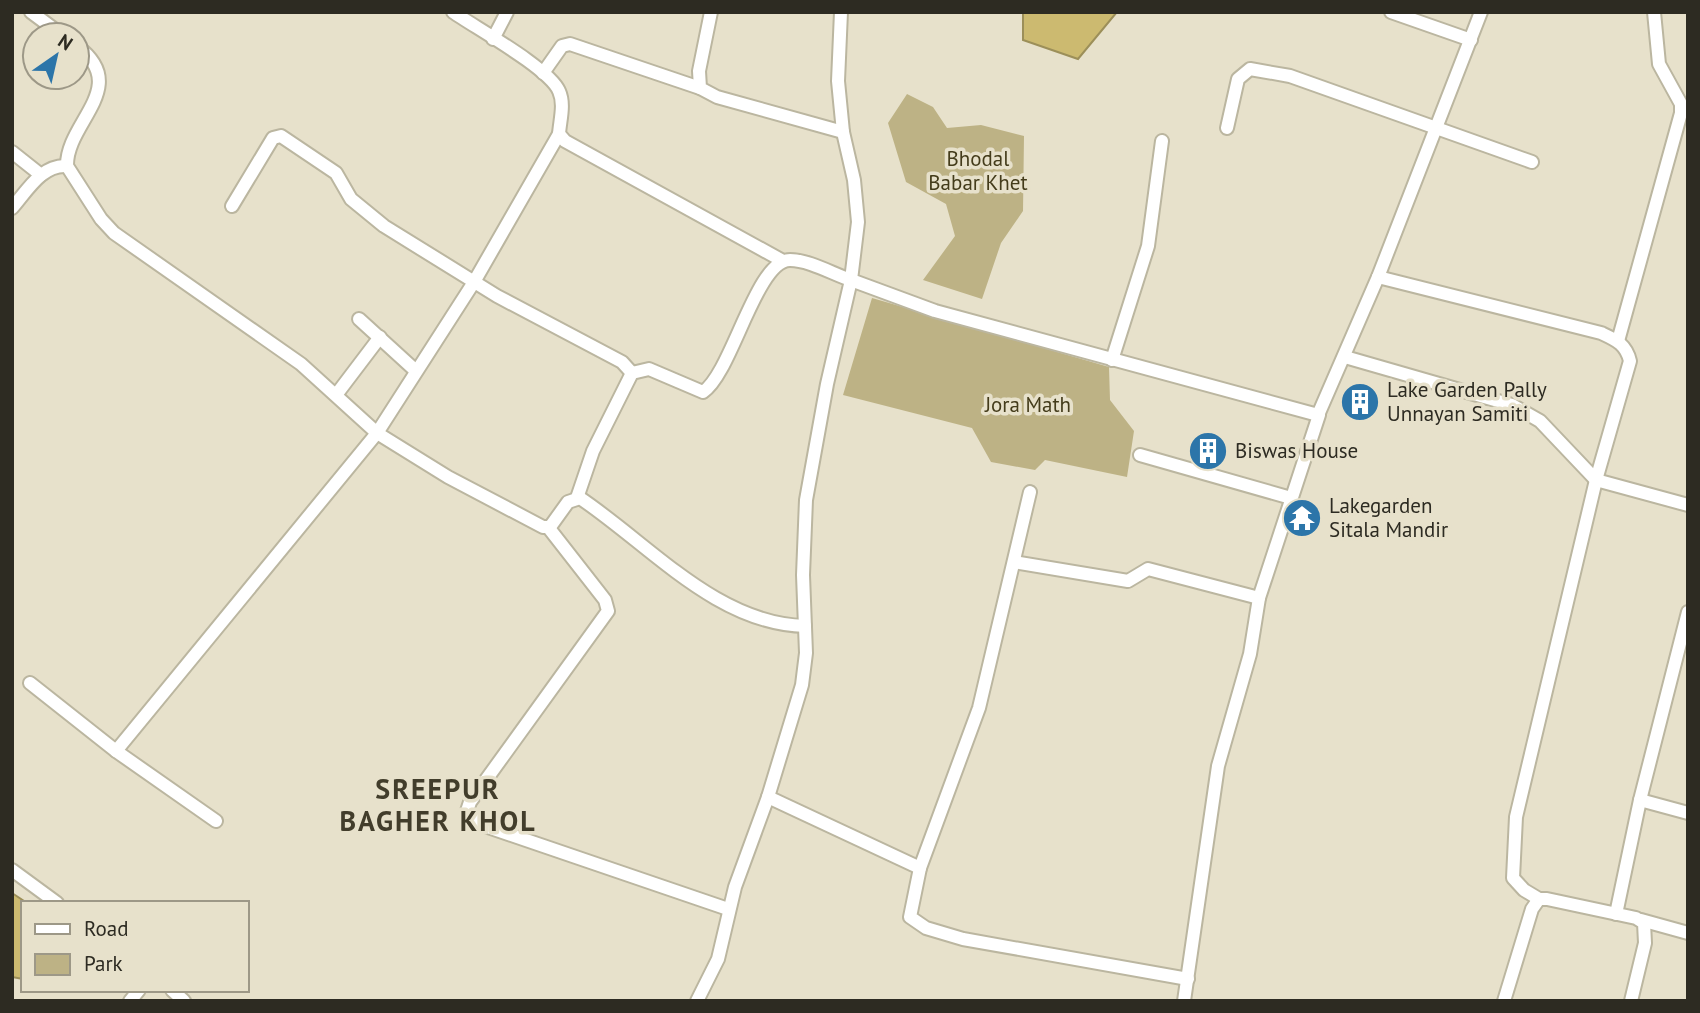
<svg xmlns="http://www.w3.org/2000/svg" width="1700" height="1013" viewBox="0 0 1700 1013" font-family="'PT Sans',sans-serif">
<rect width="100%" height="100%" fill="#e7e1cb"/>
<g fill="#bdb285">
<path d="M907 94 933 107 947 128 981 125 1024 136 1023 211 1001 243 982 299 923 280 955 236 946 204 906 182 888 123Z"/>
<path d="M872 298 1109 367 1110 400 1134 431 1127 477 1045 460 1035 470 991 462 972 428 843 395Z"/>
</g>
<g fill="#ccba70" stroke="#9c8f59" stroke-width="2">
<path d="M1023 12H1117L1078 59 1023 40Z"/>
<path d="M12 893 27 903H23V979L12 977Z"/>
</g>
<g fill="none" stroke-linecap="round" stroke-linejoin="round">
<g stroke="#bbb6a0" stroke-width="16">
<g id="minor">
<path d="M31 12 62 35"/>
<path d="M453 12C476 28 549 68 559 91 565 104 560 120 559 134L565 141 783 261"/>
<path d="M711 12 699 71 700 88 717 97 843 132"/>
<path d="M841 12 838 81 843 132 854 180 858 222 851 280 935 311 1318 415 1378 277 1481 12"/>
<path d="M1391 12 1471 40"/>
<path d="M493 39 507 12"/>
<path d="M77 46C132 87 66 122 67 166L101 219 114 233 301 364 377 433 448 477 543 527H550L568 502 580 498C650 545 717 624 805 626"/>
<path d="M543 73 562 46 570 44 700 88"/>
<path d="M1227 128 1238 79 1250 69 1290 76 1532 162"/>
<path d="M12 152 41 175"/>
<path d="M232 206 273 138 281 136 336 173 351 199 384 226 497 296 622 362 632 373"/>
<path d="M12 208C27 191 42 164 67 166"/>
<path d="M1378 277 1601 333C1616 340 1626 344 1630 361L1596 480 1516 817 1513 878 1524 890 1539 899"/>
<path d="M359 319 416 371"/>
<path d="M1618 341 1681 113V104L1659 64 1654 12"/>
<path d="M1345 357 1512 405 1540 421 1596 480 1688 505"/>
<path d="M1112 360 1148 246 1162 141"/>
<path d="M336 395 380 337"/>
<path d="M1140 455 1291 498"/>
<path d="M1030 492 979 708 920 868 910 917 926 928 963 939 1188 979"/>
<path d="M577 498 593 451 632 373 649 369 703 392C732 373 756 260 790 260 809 260 833 274 851 280L827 384 806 500 803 575 806 653 802 685 768 797 735 887 718 959 697 1001"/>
<path d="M548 527 605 600 608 611 470 802 467 811 482 825 728 909"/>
<path d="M1014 562 1128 581 1148 569 1259 598"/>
<path d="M30 683 116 751 216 821"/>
<path d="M116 751 377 433 474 282 559 134"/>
<path d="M768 797 920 868"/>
<path d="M1640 800 1688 813"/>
<path d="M12 870 57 903"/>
<path d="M1616 914 1640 800 1688 612"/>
<path d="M1641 920 1688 933"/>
<path d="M172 990 184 1001"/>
<path d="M130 1001 139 990"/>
<path d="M1184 1001 1218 766 1250 654 1259 598 1319 415"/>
<path d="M1504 1001 1532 909 1539 899H1547L1636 918 1644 923 1645 943 1631 1001"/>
</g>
</g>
<use href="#minor" stroke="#fff" stroke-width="12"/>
</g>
<defs>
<g id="building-disc" transform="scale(2.0125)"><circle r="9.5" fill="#2c75a9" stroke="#e7e1cb"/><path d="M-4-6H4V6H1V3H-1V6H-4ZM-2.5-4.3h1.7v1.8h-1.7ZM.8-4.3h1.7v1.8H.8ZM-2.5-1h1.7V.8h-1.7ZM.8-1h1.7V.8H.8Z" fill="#fff"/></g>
<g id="temple-disc" transform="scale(2.0125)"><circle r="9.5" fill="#2c75a9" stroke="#e7e1cb"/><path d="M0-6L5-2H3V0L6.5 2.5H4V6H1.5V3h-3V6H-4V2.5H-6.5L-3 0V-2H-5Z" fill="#fff"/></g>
</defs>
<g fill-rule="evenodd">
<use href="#building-disc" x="1360" y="402"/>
<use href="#building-disc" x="1208" y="451"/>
<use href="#temple-disc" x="1302" y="518"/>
</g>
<g text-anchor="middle" stroke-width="7" stroke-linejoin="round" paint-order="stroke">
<g font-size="21" fill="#443c1b" stroke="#e7e1cb">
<text x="978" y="166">Bhodal<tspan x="978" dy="24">Babar Khet</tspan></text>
<text x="1028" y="412">Jora Math</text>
</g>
<g font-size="21" fill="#2d2b22" stroke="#e7e1cb" text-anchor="start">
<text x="1387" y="397">Lake Garden Pally<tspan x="1387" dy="24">Unnayan Samiti</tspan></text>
<text x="1235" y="458">Biswas House</text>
<text x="1329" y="513">Lakegarden<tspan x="1329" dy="24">Sitala Mandir</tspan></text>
</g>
<g font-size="28" font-weight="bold" letter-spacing="2" fill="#423d2b" stroke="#e7e1cb">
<text x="438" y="799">SREEPUR<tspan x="438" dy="32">BAGHER KHOL</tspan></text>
</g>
</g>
<rect width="1700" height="1013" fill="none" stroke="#2d2b22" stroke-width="28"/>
<rect x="21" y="901" width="228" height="91" fill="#e7e1cb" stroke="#9d9887" stroke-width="2"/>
<rect x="35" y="924" width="35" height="10" fill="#ffffff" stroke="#9d9887" stroke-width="2"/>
<text x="84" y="936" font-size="21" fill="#2d2b22">Road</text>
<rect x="35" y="954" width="35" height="21" fill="#bdb285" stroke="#9d9887" stroke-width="2"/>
<text x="84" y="971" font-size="21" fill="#2d2b22">Park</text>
<g transform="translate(56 56) rotate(34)"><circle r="33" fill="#e7e1cb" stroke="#9d9887" stroke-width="2"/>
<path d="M0-5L12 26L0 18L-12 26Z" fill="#2c75a9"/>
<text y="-10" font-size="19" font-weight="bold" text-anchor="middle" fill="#2d2b22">N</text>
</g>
</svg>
